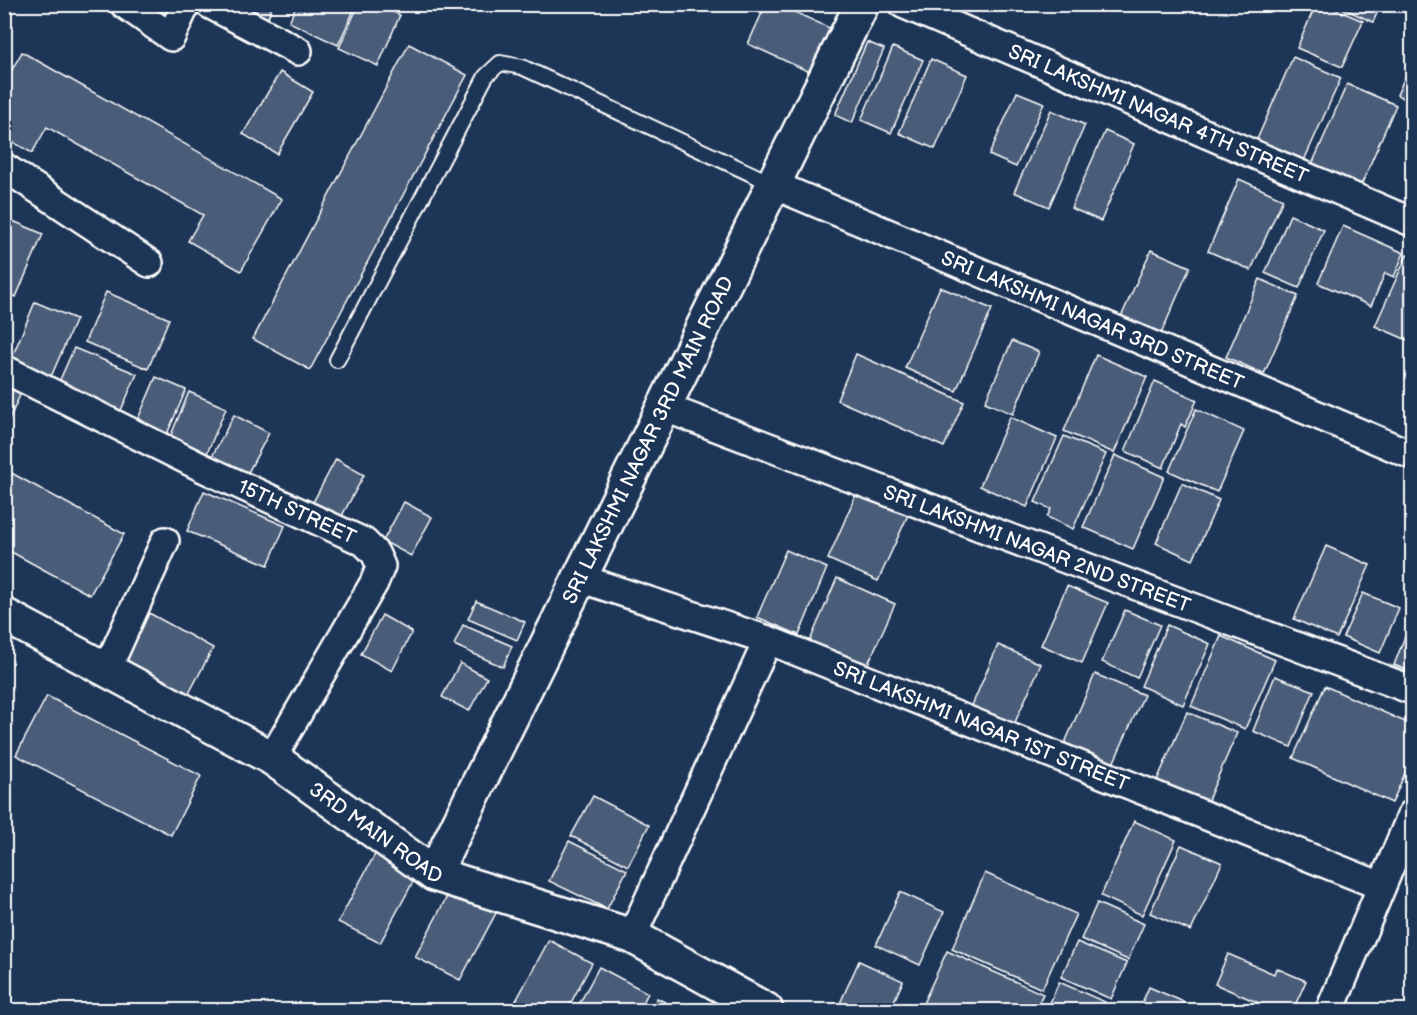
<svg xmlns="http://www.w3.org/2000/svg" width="1417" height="1015" viewBox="0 0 1417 1015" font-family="'Balsamiq Sans',sans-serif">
<rect width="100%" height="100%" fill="#1d3557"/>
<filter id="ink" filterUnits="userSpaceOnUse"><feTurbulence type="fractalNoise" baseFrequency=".0167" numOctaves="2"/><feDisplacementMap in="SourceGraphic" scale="12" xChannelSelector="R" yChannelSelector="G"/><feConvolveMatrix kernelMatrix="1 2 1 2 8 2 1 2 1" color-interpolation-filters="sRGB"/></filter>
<g filter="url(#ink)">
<g fill="#4a5d79" stroke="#fff" stroke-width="1.5">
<path d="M231 4H273L267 20Z"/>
<path d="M297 4H349L355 8 338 45 289 22Z"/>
<path d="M359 4H377L400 15 378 66 339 48Z"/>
<path d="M766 4H777L832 29 812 73 748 44Z"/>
<path d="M1316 4H1323L1363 21 1342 67 1297 48Z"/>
<path d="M1333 4H1381L1373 22Z"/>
<path d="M867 42 884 49 852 123 835 115Z"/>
<path d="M409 44 467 75 310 370 253 339Z"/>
<path d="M893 47 923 60 891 133 861 120Z"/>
<path d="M22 52 282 199 241 271 188 241 203 215 47 127 32 153 4 137V84Z"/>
<path d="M1293 57 1341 78 1302 165 1255 144Z"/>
<path d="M931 59 967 75 935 149 899 133Z"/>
<path d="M1410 66 1412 67V102L1397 95Z"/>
<path d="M280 72 313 92 277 154 243 134Z"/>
<path d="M1347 84 1396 105 1359 190 1310 169Z"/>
<path d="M1017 92 1044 103 1016 167 989 155Z"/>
<path d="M1051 110 1085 125 1049 207 1014 192Z"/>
<path d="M1105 131 1134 144 1101 221 1071 208Z"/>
<path d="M1239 179 1283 199 1251 270 1208 251Z"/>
<path d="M1290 215 1324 230 1299 288 1265 273Z"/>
<path d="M13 221 43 234 16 297 4 292V242Z"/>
<path d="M1343 226 1404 253 1394 277 1385 273 1371 306 1318 283Z"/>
<path d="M1151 250 1190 267 1161 334 1121 317Z"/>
<path d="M1407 255 1412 258V342L1375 326Z"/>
<path d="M1260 279 1298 296 1264 374 1226 357Z"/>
<path d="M940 287 992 309 956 391 905 368Z"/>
<path d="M106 292 169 319 148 369 85 342Z"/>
<path d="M35 302 76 319 50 379 10 362Z"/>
<path d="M1012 341 1039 352 1013 414 985 402Z"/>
<path d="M74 348 137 374 118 417 55 391Z"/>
<path d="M856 354 964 402 944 447 837 400Z"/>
<path d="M1096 355 1147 377 1114 453 1064 431Z"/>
<path d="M156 377 186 390 164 441 134 428Z"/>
<path d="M1155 381 1197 400 1185 427 1181 424 1163 468 1125 451Z"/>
<path d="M4 386 21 393 4 431Z"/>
<path d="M189 392 226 408 205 458 168 442Z"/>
<path d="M1196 409 1244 431 1217 492 1169 471Z"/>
<path d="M234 415 269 433 244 480 209 462Z"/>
<path d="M1010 417 1057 438 1027 507 980 486Z"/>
<path d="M1064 436 1106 454 1073 529 1047 517 1051 509 1035 502Z"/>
<path d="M1115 455 1164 477 1133 549 1083 527Z"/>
<path d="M336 459 364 475 338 523 310 508Z"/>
<path d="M4 469 124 534 90 595 4 548Z"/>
<path d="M1182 483 1219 500 1193 560 1156 543Z"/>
<path d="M204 491 285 526 268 565 187 531Z"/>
<path d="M857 492 908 515 878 581 828 559Z"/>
<path d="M404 502 432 517 411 556 383 541Z"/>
<path d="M1326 546 1370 565 1337 638 1294 619Z"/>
<path d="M786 550 827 568 799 635 757 617Z"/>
<path d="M837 578 895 604 863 675 806 650Z"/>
<path d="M1067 586 1108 603 1082 663 1041 645Z"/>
<path d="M1363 593 1399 608 1380 653 1343 637Z"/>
<path d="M476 601 525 622 517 640 468 619Z"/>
<path d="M1125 610 1160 625 1137 678 1102 662Z"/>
<path d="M149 613 213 648 186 699 122 664Z"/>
<path d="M382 615 412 632 392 671 361 654Z"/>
<path d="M1412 618V672L1394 665Z"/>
<path d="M463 625 512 646 503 667 454 645Z"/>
<path d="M1167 625 1210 644 1183 705 1141 686Z"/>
<path d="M1221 636 1275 660 1245 729 1191 706Z"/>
<path d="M998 645 1041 664 1012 729 970 710Z"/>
<path d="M460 663 487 678 469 711 442 697Z"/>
<path d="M1095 674 1144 695 1112 766 1064 745Z"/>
<path d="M1275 676 1314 691 1291 747 1253 731Z"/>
<path d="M1325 686 1412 725V757L1392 803 1293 758Z"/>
<path d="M47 696 201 776 171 835 16 755Z"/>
<path d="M1187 712 1237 733 1204 809 1154 787Z"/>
<path d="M593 796 649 825 628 866 571 836Z"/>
<path d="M1134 821 1176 840 1142 915 1101 896Z"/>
<path d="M569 841 627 870 607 909 549 881Z"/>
<path d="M380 845 421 867 380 943 338 922Z"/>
<path d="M1181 845 1222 863 1191 931 1150 913Z"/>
<path d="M985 873 1076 914 1042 989 952 949Z"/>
<path d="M451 889 496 913 460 980 415 957Z"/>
<path d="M900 892 944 912 920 965 876 945Z"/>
<path d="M1097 903 1144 924 1128 960 1081 939Z"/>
<path d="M549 940 592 963 567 1010H511Z"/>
<path d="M1077 942 1127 963 1111 999 1061 977Z"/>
<path d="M947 951 1043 994 1035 1010H920Z"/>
<path d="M1228 954 1274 974 1276 968 1306 981 1293 1010H1275L1215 984Z"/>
<path d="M859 961 903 981 890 1010H837Z"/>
<path d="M599 967 648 993 639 1010H576Z"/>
<path d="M1059 982 1105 1002 1101 1010H1047Z"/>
<path d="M1149 987 1184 1002 1181 1010H1139Z"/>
<path d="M657 998 680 1010H650Z"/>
</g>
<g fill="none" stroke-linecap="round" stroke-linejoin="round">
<g stroke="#fff" stroke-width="18">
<path id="lane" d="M337 360 486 76 500 63 522 67 773 184"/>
</g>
<g stroke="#fff" stroke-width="32">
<g id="street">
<path d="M124 4 171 37 186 4"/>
<path d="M209 4 298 51"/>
<path id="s1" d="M903 4 1412 222"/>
<path d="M4 167 149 263"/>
<path id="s2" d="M774 185 1412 455"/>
<path id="s3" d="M4 369 203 468 364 542 375 553 381 566 374 583 272 758"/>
<path id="s4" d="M663 407 1412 690"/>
<path id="s5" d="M579 578 768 640 1381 886"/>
<path d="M107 669 165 541"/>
<path d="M632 936 768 640"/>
<path d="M1330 1010 1412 814"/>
</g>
</g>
<g stroke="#fff" stroke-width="38">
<g id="secondary">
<path id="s6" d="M4 615 272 758 434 874 632 936 766 1010"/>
<path id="s7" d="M434 874 862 4"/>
</g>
</g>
<use href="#lane" stroke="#1d3557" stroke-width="14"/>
<use href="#street" stroke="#1d3557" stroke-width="27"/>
<use href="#secondary" stroke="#1d3557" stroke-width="33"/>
</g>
</g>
<g text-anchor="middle" stroke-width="4.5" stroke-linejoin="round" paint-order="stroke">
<g font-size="20" fill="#fff" stroke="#1d3557">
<text dy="7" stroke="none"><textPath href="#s1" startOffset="278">SRI LAKSHMI NAGAR 4TH STREET</textPath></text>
<text dy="7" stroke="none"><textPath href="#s2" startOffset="346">SRI LAKSHMI NAGAR 3RD STREET</textPath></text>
<text dy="7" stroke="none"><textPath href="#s7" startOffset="484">SRI LAKSHMI NAGAR 3RD MAIN ROAD</textPath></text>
<text dy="7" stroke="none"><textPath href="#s3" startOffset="326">15TH STREET</textPath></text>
<text dy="7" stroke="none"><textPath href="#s4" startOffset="400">SRI LAKSHMI NAGAR 2ND STREET</textPath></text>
<text dy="7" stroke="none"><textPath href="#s5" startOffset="429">SRI LAKSHMI NAGAR 1ST STREET</textPath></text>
<text dy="7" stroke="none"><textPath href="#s6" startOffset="432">3RD MAIN ROAD</textPath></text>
</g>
</g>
<rect width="1417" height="1015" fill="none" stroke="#1d3557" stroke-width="24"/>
<rect x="12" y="12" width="1393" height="991" fill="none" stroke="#fff" stroke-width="2" filter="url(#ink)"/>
</svg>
